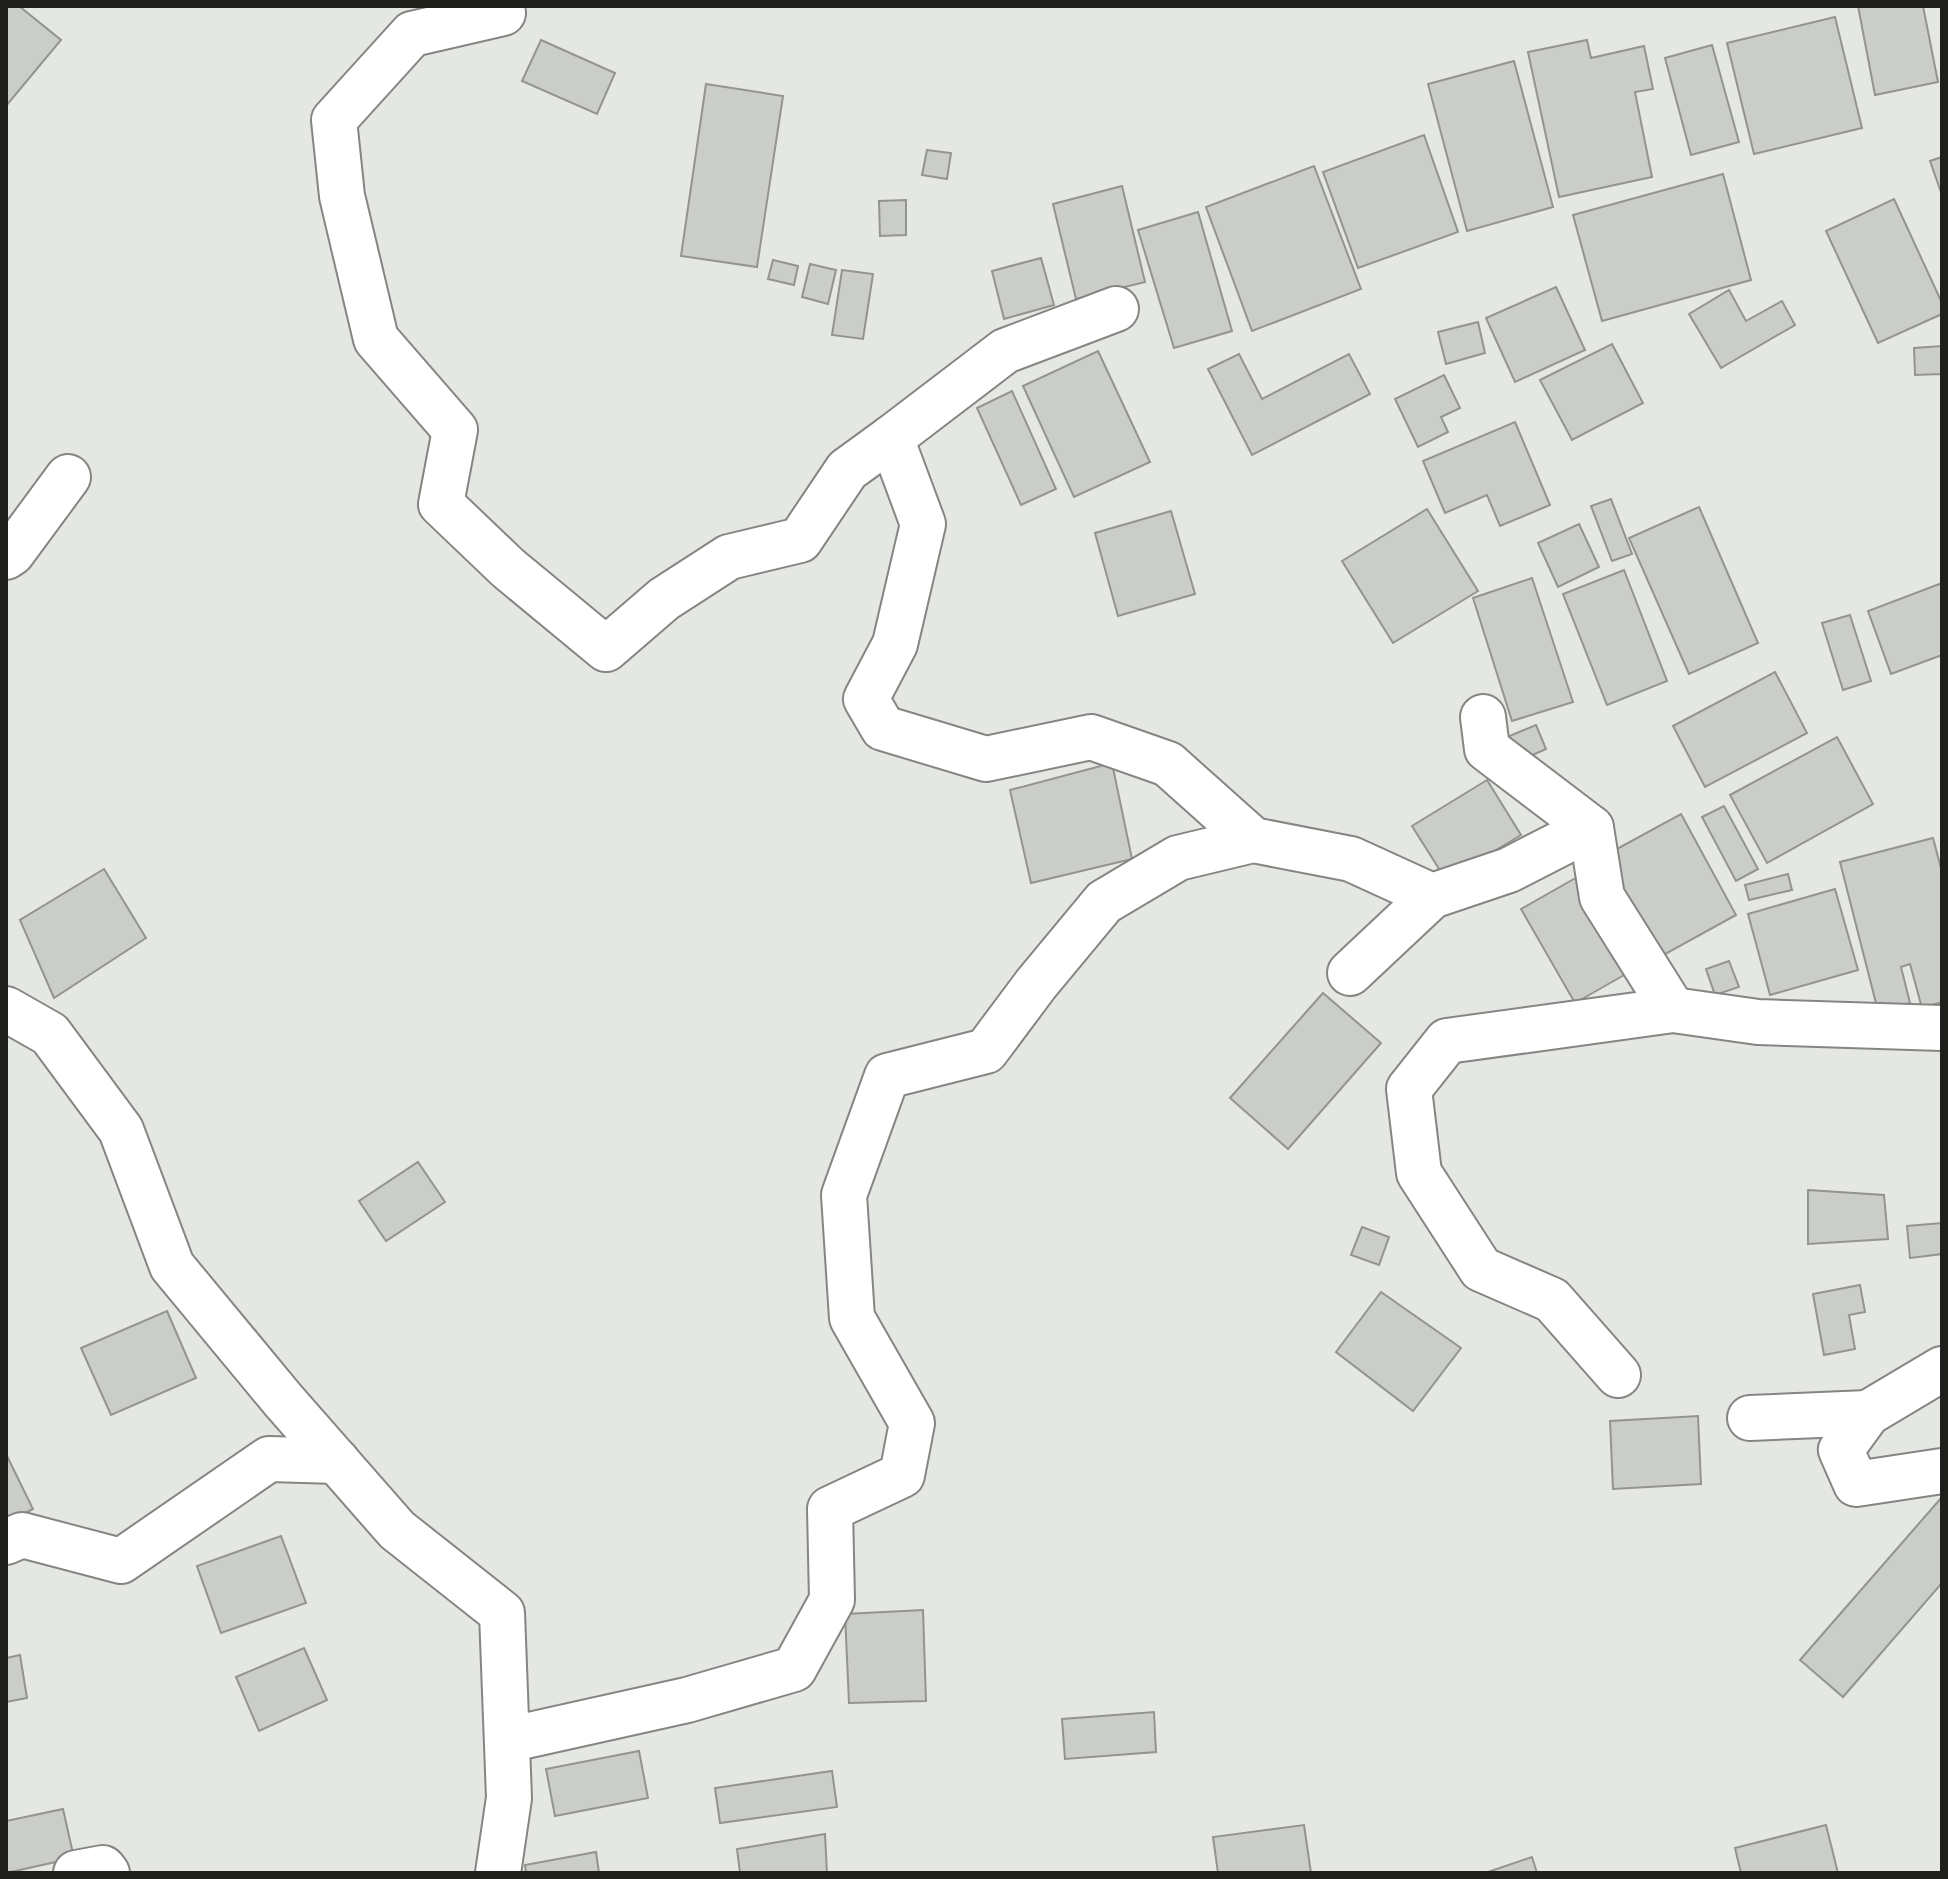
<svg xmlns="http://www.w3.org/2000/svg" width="1948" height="1879" viewBox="0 0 1948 1879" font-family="Mulish,sans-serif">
<rect width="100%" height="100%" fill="#e5e7e3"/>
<g fill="#cbcdc9" stroke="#929490" stroke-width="2">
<path d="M6 6H19L61 40 6 106Z"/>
<path d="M1858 6H1923L1938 82 1875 95Z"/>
<path d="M1835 17 1862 128 1754 154 1727 43Z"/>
<path d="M541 40 615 73 597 114 522 81Z"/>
<path d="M1587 40 1591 58 1644 46 1653 89 1635 92 1652 177 1559 197 1528 52Z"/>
<path d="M1712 45 1739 142 1691 155 1665 58Z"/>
<path d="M1514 61 1553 207 1467 231 1428 84Z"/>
<path d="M706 84 783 96 757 267 681 256Z"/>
<path d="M1424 135 1458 232 1358 268 1323 172Z"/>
<path d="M927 150 951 153 947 179 922 175Z"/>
<path d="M1942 157V195L1930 161Z"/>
<path d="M1314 166 1361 289 1252 331 1206 207Z"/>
<path d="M1723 174 1751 280 1602 321 1573 215Z"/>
<path d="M1122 186 1145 282 1076 299 1053 204Z"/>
<path d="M1894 199 1942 303V314L1878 343 1826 231Z"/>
<path d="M906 200V235L880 236 879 201Z"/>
<path d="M1198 212 1232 331 1174 348 1138 230Z"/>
<path d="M1041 258 1054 305 1004 319 992 271Z"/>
<path d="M773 260 798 266 794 285 768 279Z"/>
<path d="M810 264 836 270 828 304 802 297Z"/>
<path d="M842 270 873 274 863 339 832 335Z"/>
<path d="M1556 287 1585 350 1515 382 1486 318Z"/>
<path d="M1729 290 1746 321 1782 301 1795 325 1721 368 1689 314Z"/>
<path d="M1478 322 1485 353 1446 364 1438 332Z"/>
<path d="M1612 344 1643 403 1572 440 1540 380Z"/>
<path d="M1942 346V374L1915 375 1914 348Z"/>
<path d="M1098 351 1150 462 1074 497 1023 386Z"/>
<path d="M1239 354 1262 399 1349 354 1370 394 1252 455 1208 369Z"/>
<path d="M1444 375 1460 408 1441 417 1448 432 1418 447 1395 399Z"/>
<path d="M1012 391 1056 489 1021 505 977 408Z"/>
<path d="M1515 422 1550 505 1500 526 1487 495 1445 513 1423 461Z"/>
<path d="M1611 499 1632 554 1612 561 1591 506Z"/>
<path d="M1699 507 1758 643 1689 674 1629 538Z"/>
<path d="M1427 509 1478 591 1393 643 1342 561Z"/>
<path d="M1171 511 1195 594 1118 616 1095 533Z"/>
<path d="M1579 524 1599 567 1558 587 1538 543Z"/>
<path d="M1624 570 1667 681 1607 705 1563 594Z"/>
<path d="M1532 578 1573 702 1512 721 1473 598Z"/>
<path d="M1942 583V655L1891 674 1868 611Z"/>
<path d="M1850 615 1871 681 1843 690 1822 623Z"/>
<path d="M1775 672 1807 733 1705 787 1673 726Z"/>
<path d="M1536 725 1546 749 1517 762 1507 737Z"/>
<path d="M1837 737 1873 804 1767 863 1730 795Z"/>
<path d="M1112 763 1132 859 1031 883 1010 790Z"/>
<path d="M1487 780 1521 835 1446 880 1412 826Z"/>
<path d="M1724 806 1758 869 1736 881 1702 817Z"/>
<path d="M1681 814 1736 915 1660 957 1604 856Z"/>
<path d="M1933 838 1942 872V1002L1922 1008 1910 964 1901 967 1910 1003 1878 1011 1840 862Z"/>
<path d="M104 869 146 938 54 998 20 920Z"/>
<path d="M1788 874 1792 890 1749 900 1745 885Z"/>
<path d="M1579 876 1633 970 1575 1003 1521 909Z"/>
<path d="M1835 889 1858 970 1770 995 1748 914Z"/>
<path d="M1729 961 1739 987 1715 995 1706 969Z"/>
<path d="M1323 993 1381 1043 1288 1149 1230 1098Z"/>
<path d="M418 1162 445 1202 386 1241 359 1201Z"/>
<path d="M1808 1190 1884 1195 1888 1239 1808 1244Z"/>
<path d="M1942 1223V1254L1910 1258 1907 1226Z"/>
<path d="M1362 1227 1389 1237 1379 1265 1351 1255Z"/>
<path d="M1860 1285 1865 1312 1849 1315 1855 1349 1824 1355 1813 1294Z"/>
<path d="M1381 1292 1461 1348 1413 1411 1336 1352Z"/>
<path d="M167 1311 196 1378 111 1415 81 1348Z"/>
<path d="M1698 1416 1701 1484 1613 1489 1610 1421Z"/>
<path d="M6 1454 33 1509 6 1523Z"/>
<path d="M1942 1497V1583L1843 1697 1800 1660Z"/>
<path d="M281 1536 306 1603 221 1633 197 1566Z"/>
<path d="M923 1610 926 1701 849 1703 845 1614Z"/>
<path d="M304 1648 327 1700 259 1731 236 1677Z"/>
<path d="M20 1655 27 1698 6 1702V1658Z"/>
<path d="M1154 1712 1156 1752 1065 1759 1062 1719Z"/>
<path d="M639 1751 648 1798 555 1816 546 1769Z"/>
<path d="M832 1771 837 1807 720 1823 715 1788Z"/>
<path d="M63 1809 74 1858 6 1873V1821Z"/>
<path d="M1304 1825 1311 1873H1218L1213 1837Z"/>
<path d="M1826 1825 1838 1873H1741L1735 1848Z"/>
<path d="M825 1834 827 1873H740L737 1849Z"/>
<path d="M596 1852 599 1873H526L525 1865Z"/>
<path d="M1532 1857 1537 1873H1485Z"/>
</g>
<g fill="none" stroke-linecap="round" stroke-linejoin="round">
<g stroke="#848683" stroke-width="48">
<g id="street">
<path d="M503 13 412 34 334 120 342 196 376 339 455 430 441 504 508 568 606 649 664 599 729 557 800 540 847 470 891 438"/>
<path d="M1116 309 1005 351 891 438 923 524 895 644 866 699 883 728 986 759 1091 737 1168 764 1253 840"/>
<path d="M6 557 12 553 68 477"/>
<path d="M1483 717 1487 749 1591 828 1602 897 1673 1010"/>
<path d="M1350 973 1432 896 1509 870 1591 828"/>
<path d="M6 1009 50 1034 121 1130 172 1266 283 1400 397 1530 502 1613 509 1798 498 1873"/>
<path d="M1942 1369 1868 1413 1841 1450 1856 1484 1942 1471"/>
<path d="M1618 1375 1552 1300 1481 1269 1419 1173 1409 1089 1447 1041 1673 1010 1758 1022 1942 1028"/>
<path d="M1750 1418 1868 1413"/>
<path d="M6 1542 22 1535 121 1561 269 1459 337 1461"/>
<path d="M507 1740 687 1700 794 1669 832 1600 830 1509 902 1475 912 1423 852 1318 844 1195 887 1076 986 1051 1036 984 1104 902 1178 858 1253 840 1351 859 1432 896"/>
<path d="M76 1873 103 1868 107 1873"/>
</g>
</g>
<use href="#street" stroke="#fff" stroke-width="44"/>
</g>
<rect width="1948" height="1879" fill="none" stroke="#1e1e1d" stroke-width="16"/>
</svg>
